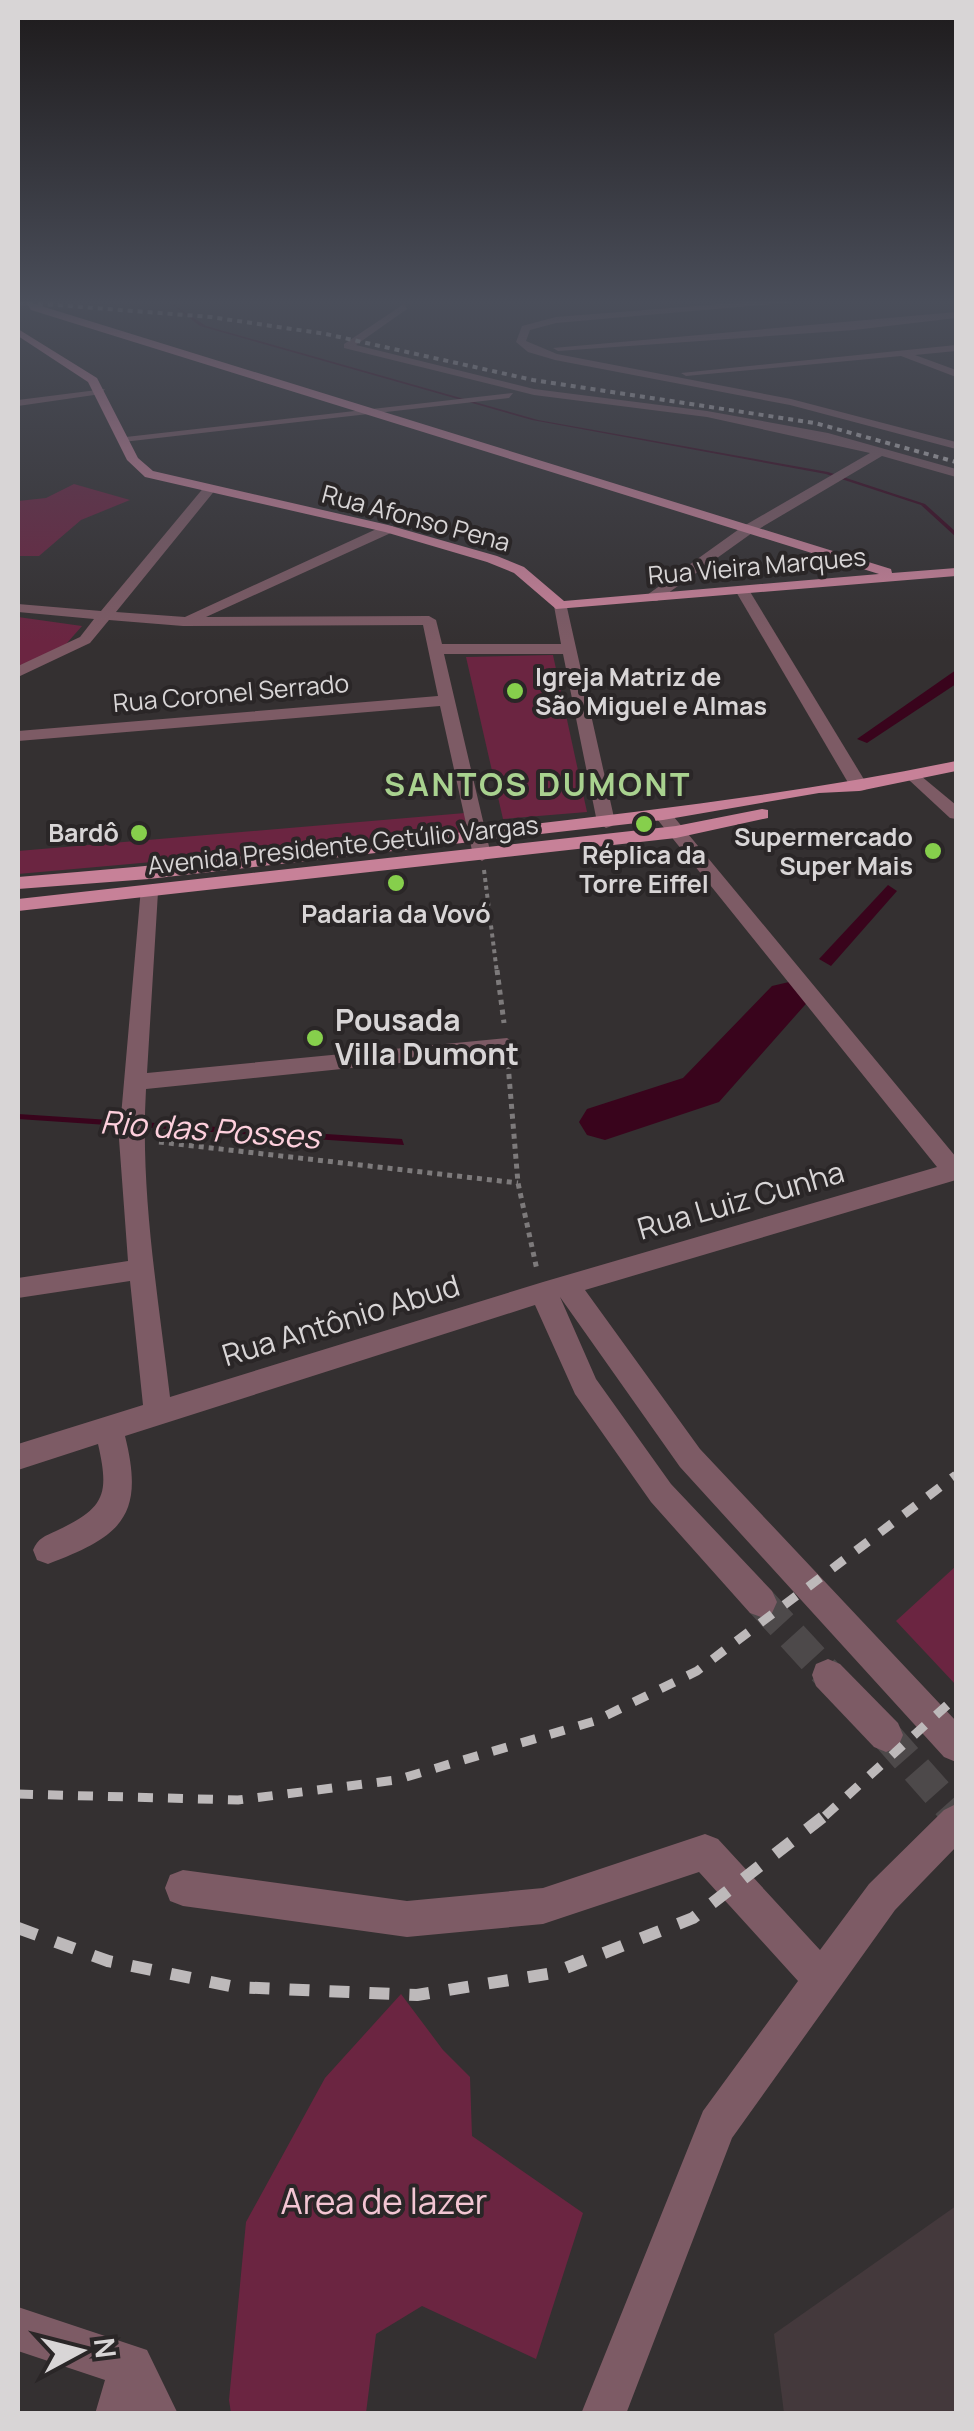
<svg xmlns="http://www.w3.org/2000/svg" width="974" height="2431" viewBox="0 0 974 2431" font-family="Manrope,sans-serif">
<rect width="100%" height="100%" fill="#343031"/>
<path fill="#44393c" d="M956 2206V2413H784L774 2334Z"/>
<g fill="#6b2541">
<path d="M74 484 130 500 81 520 39 556H18V501L46 498Z"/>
<path d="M18 617 82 626 60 651 18 666Z"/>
<path d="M553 655 587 812 503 819 466 657Z"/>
<path d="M465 813 468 834 18 874V851Z"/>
<path d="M956 1566V1685L896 1621Z"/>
<path d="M401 1994 443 2050 470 2077 472 2136 583 2213 536 2359 422 2306 376 2334 366 2413H231L229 2400 246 2222 325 2078Z"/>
</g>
<g fill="#39041c">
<path d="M168 301 206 326 538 420 828 472 925 504 956 532V537L921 505 826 474 532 420 200 326Z"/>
<path d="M956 670V684L867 743 857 739Z"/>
<path d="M888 885 897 891 831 966 819 959Z"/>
<path d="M782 996 793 1001 705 1094 609 1126 604 1118 697 1088Z"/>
<path d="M18 1114 402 1139 404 1145 18 1119Z"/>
</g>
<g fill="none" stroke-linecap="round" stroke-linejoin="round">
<path fill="#39041c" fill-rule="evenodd" d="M789 982 806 986 812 997 719 1102 605 1140 587 1135 579 1122 587 1109 683 1078 772 986Z"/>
<g stroke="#4d494a" stroke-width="31" stroke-dasharray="31 15" stroke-linecap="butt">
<path d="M761 1602 828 1675"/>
<path d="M886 1735 956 1814"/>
</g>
<path stroke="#7d7a7b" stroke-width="4" stroke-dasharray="4 4" stroke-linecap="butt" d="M484 870 497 973"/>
<g stroke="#7d7a7b" stroke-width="5" stroke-dasharray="5 5" stroke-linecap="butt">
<path d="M497 970 504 1023"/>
<path d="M508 1064 518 1183 537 1270"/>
<path d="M159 1142 518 1183"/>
</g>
<g fill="#7d5b65" fill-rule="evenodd">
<path d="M18 301 34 304 18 307Z"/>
<path d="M760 301H808L556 323 530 330 526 341 557 354 791 399 956 442V449L790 405 555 360 528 352 516 342 522 326 556 317Z"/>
<path d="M404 304 407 309 356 345 534 389 707 411 828 433 956 469V477L882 456 752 533 657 601H647V595L742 527 870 453 707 417 534 395 344 348V344Z"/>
<path d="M956 312V318L854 330 558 351 553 348Z"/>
<path d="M956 345V351L915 355 956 370V377L901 356 686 376 681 373Z"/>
<path d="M105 389 101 394 18 406V400Z"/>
<path d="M513 393 509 398 123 442 117 438Z"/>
<path d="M205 486 216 489 116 612 185 617 383 526H393V532L206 617 429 616 436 620 442 644H561L554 606 566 603 615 822 612 826 606 828 597 822 563 654H444L491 855 482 861 473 855 440 706 18 741V731L438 696 423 625 183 626 109 620 90 643 18 677V666L80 637 94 619 18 612V604L101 611Z"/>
<path d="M737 587 749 590 868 786 865 790 859 791 850 786 735 590Z"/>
<path d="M915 771 956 805V819L950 818 909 780V772Z"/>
<path d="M663 810 669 811 956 1157V1180L585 1290 700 1449 956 1721V1762L944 1757 680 1467 560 1297 596 1379 671 1484 772 1591 777 1602 772 1613 761 1617 750 1613 651 1502 575 1394 535 1305 125 1436C145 1516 122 1536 48 1564L37 1560 33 1550C38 1538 45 1536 56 1531 104 1508 110 1496 98 1444L18 1470V1444L143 1405 130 1281 18 1298V1278L128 1261 119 1139 141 888H155L158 892 147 1073 507 1038 518 1045 507 1052 146 1089C140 1192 158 1295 170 1397L543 1282 937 1167 657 819V811Z"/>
<path d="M828 1659 840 1664 898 1723 903 1735 898 1747 886 1752 874 1747 816 1686 812 1675 816 1664Z"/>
<path d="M956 1804V1847L895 1910 732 2138 626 2414H581L703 2111 798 1981 699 1872 543 1924 407 1937 183 1906 170 1901 165 1888 170 1875 183 1870 407 1901 543 1888 705 1834 718 1839 820 1950 869 1884 944 1810Z"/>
<path d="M18 2307 147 2350 178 2414H95L105 2380 18 2351Z"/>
</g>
<g fill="#c78198" fill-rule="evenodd">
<path d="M25 301 891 569 892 573 956 568V576L556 609 514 573 487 562 385 532 145 477 127 460 88 382 18 336V329L97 378 138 458 153 471 388 525 497 556 524 567 564 601 879 574 31 310Z"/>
<path d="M956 761V771L859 791 819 793 663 820 149 879 18 889V877C164 866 309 849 455 833 622 814 791 795 956 761Z"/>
<path d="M762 809 768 810V818L676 838 18 911V899L676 826Z"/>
</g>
<path stroke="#bdb9ba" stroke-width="4" stroke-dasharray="5 5" stroke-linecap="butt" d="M18 302 211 317 326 334 533 380 815 423 956 462"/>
<g stroke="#bdb9ba" stroke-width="9" stroke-dasharray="15 15" stroke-linecap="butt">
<path d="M18 1794 238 1800 396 1780 595 1721 697 1671 956 1475"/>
<path d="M825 1816 956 1697"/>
</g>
<path stroke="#bdb9ba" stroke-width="12" stroke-dasharray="20 20" stroke-linecap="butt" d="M18 1928 108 1961 235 1987 417 1995 553 1973 693 1918 828 1813"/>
</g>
<linearGradient id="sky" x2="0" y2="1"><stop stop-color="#1d1a1b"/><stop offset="0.47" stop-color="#4a4e5a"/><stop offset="1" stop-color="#4a4e5a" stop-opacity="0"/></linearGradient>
<rect width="974" height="642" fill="url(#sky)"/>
<g fill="#86cf4c" stroke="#2a2627" stroke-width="4">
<circle cx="515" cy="691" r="10"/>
<circle cx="644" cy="824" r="10"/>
<circle cx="139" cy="833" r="10"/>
<circle cx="933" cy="851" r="10"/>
<circle cx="396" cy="883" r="10"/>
<circle cx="315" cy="1038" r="10"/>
</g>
<g text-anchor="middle" stroke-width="8" stroke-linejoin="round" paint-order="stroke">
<g font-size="25" fill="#d8d5d6" stroke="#2a2627">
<text transform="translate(416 518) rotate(15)" y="9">Rua Afonso Pena</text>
<text transform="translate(757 566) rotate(-5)" y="9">Rua Vieira Marques</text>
<text transform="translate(231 693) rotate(-5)" y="9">Rua Coronel Serrado</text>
<text transform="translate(343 845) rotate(-6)" y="9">Avenida Presidente Getúlio Vargas</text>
</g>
<g font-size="25" font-weight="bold" fill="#d8d5d6" stroke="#2a2627" text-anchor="end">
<text x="535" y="686" text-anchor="start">Igreja Matriz de<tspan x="535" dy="29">São Miguel e Almas</tspan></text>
<text x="119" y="842">Bardô</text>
<text x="913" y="846">Supermercado<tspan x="913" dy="29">Super Mais</tspan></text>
<text x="644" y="864" text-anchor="middle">Réplica da<tspan x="644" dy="29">Torre Eiffel</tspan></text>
<text x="396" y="923" text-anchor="middle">Padaria da Vovó</text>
</g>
<g font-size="30" font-weight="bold" fill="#d8d5d6" stroke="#2a2627" text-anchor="start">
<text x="335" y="1031">Pousada<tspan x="335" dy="34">Villa Dumont</tspan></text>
</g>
<g font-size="30" fill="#d8d5d6" stroke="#2a2627">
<text transform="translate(741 1201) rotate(-16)" y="10">Rua Luiz Cunha</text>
<text transform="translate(341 1321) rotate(-17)" y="10">Rua Antônio Abud</text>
</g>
<g font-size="32" font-weight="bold" letter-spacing="2.5" fill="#a9d28f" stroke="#2a2627">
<text x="538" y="796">SANTOS DUMONT</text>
</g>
<g font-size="32" font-style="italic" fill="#fdcfdc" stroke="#2a2627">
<text transform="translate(210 1130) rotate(4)" y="11">Rio das Posses</text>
</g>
<g font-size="35" fill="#f3c5d3" stroke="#2a2627">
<text x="384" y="2214">Area de lazer</text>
</g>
</g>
<rect width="974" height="2431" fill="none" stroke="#d8d5d6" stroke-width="40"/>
<g transform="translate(80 2351) rotate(83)" stroke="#2a2627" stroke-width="8" paint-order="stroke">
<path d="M0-8L18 38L0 25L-18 38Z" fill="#d8d5d6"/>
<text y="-15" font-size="28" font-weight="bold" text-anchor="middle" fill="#d8d5d6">N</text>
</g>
</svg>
